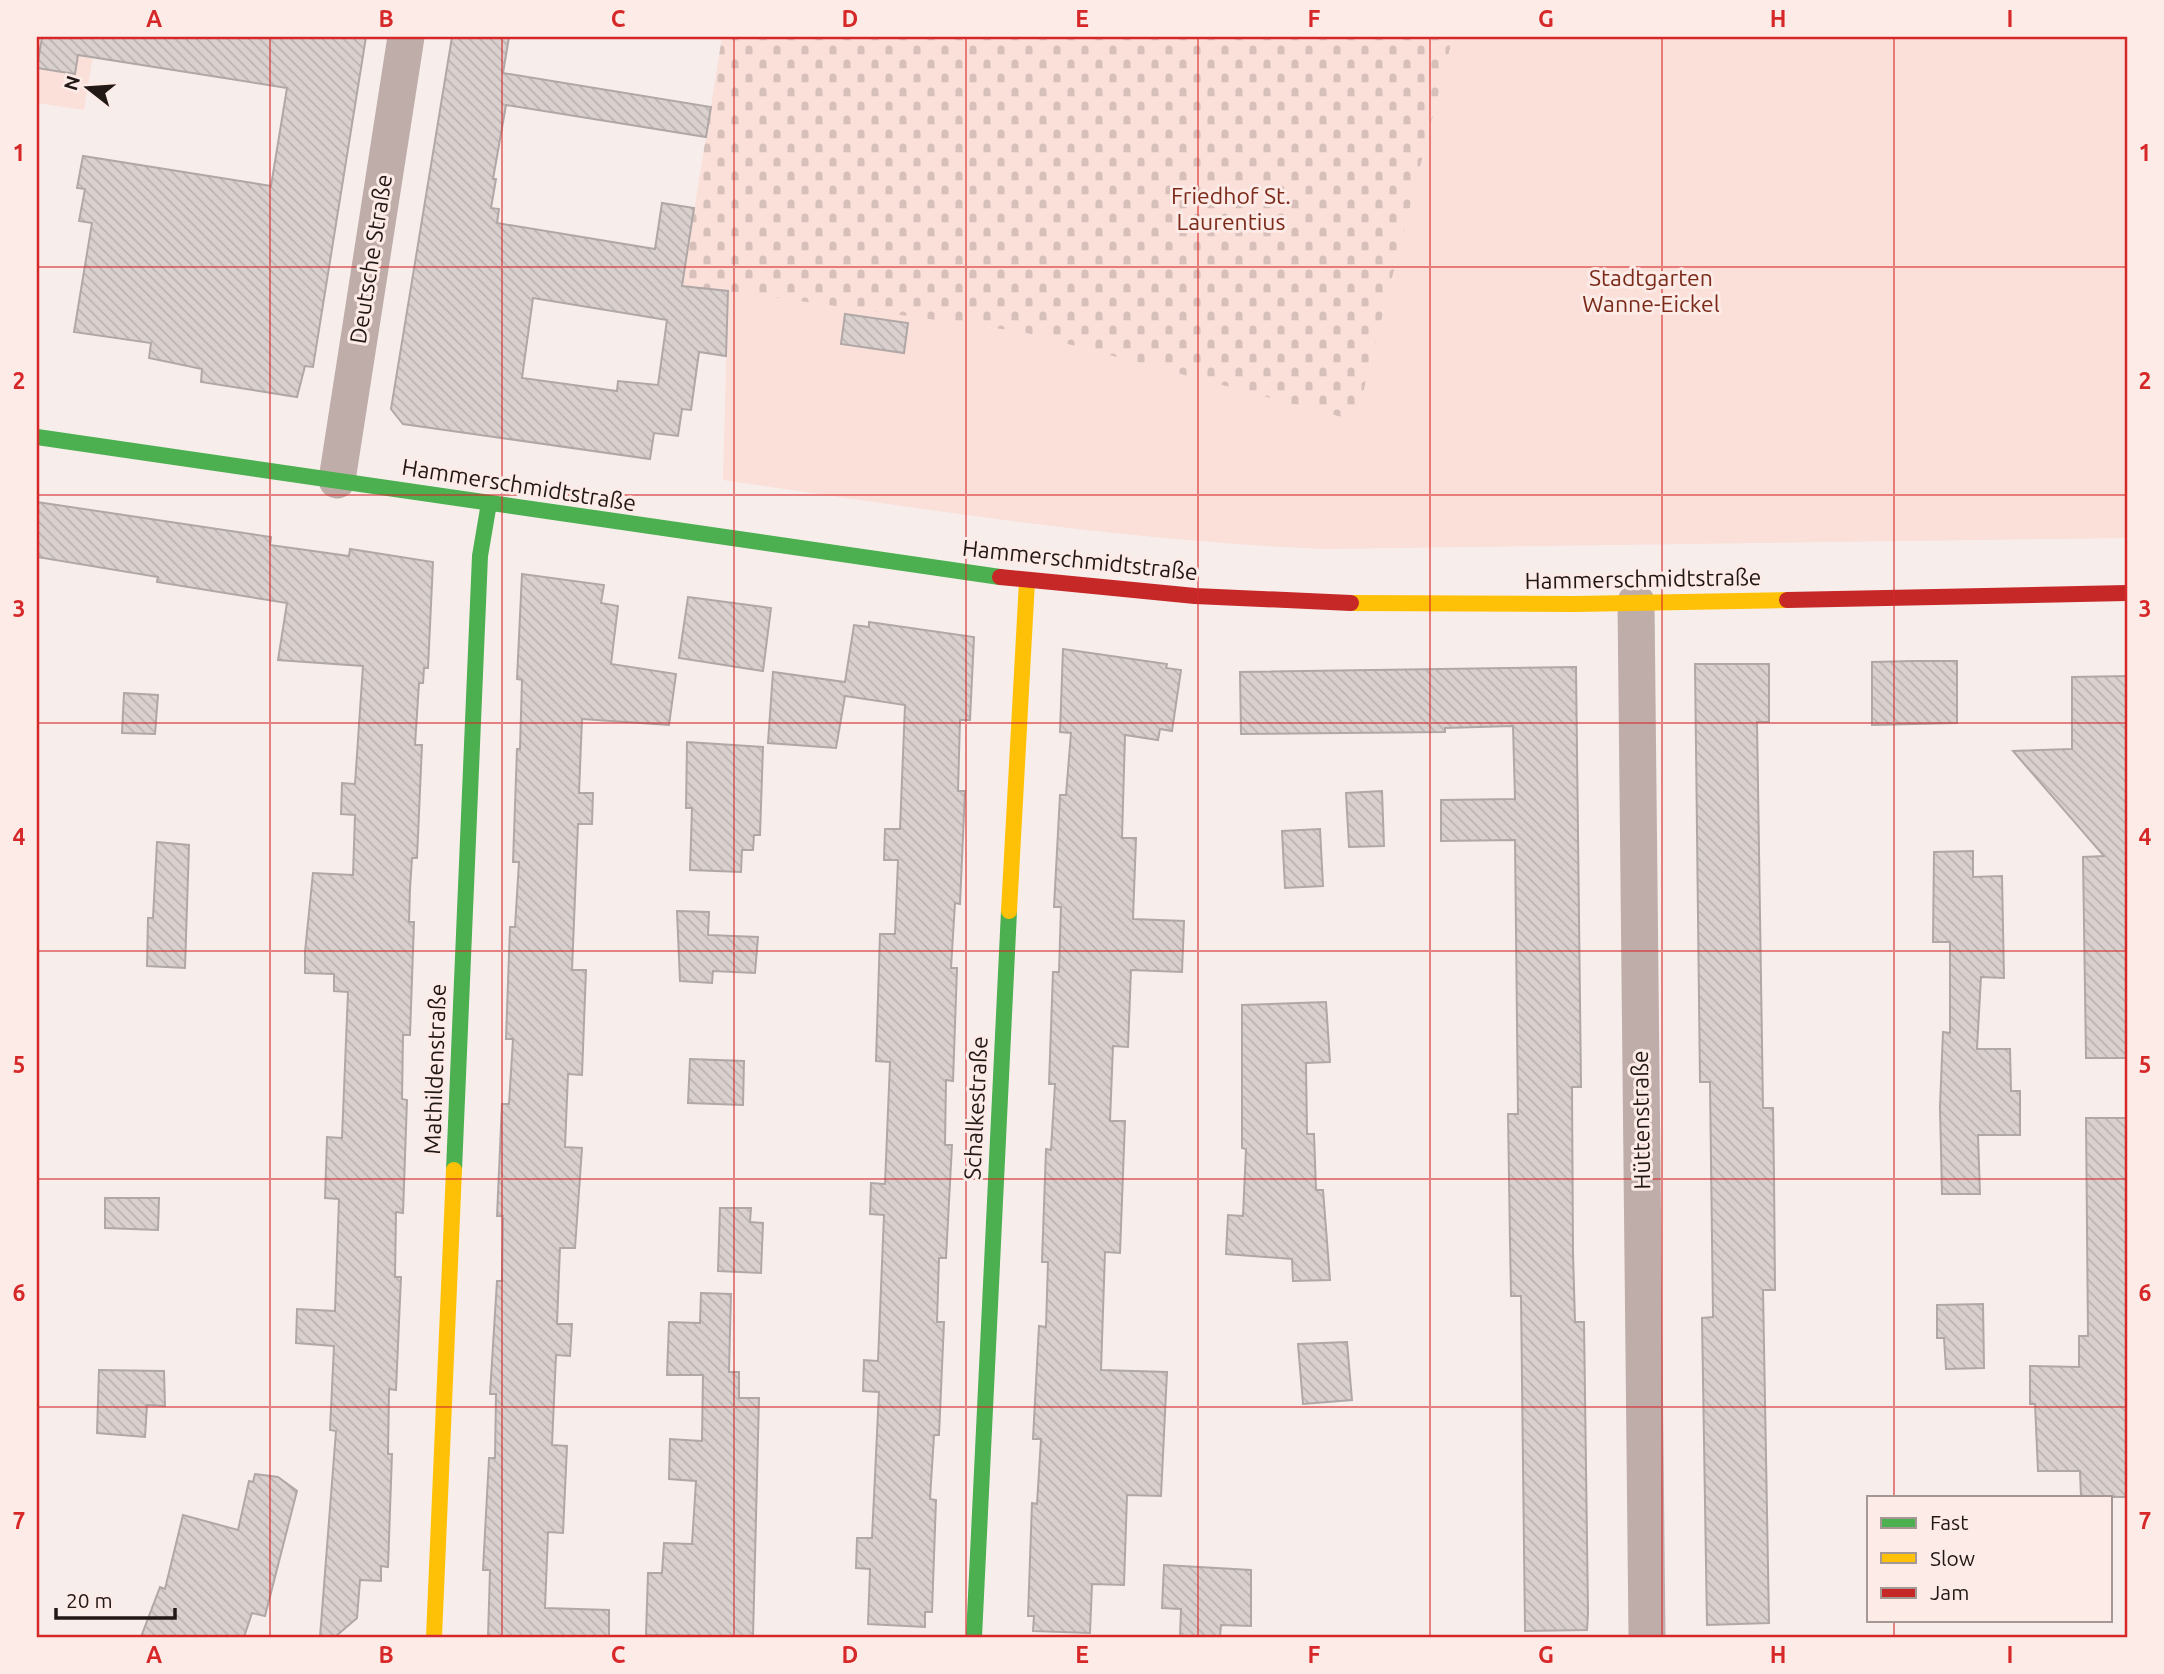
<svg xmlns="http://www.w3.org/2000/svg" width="2164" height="1674" viewBox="0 0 2164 1674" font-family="Ubuntu,sans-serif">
<defs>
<pattern id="cemetery-stones" width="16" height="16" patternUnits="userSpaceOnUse" patternTransform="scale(1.75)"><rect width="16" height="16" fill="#fbdfd9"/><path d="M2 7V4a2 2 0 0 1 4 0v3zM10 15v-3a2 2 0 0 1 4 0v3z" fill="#d7bfba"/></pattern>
<pattern id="building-back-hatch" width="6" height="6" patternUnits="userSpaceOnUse" patternTransform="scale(1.75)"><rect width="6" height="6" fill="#dad1cf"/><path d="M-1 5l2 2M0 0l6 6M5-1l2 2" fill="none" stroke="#bbb3b1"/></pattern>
</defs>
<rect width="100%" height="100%" fill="#f7eeec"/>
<path fill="url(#cemetery-stones)" d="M722 37H1453L1356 421 1022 332 682 286Z"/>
<g fill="#fbdfd9">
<path d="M37 37H96L84 110 37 103Z"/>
<path d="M1453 37H2127V538L1325 549C1122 541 923 509 723 480L728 291 1022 332 1356 421Z"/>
</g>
<g fill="url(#building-back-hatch)" stroke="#b0a8a6" stroke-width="2" fill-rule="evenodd">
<path d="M42 37H366L313 367 305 366 297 397 201 382 202 369 149 358 151 343 74 332 92 223 79 221 85 189 77 188 83 156 271 186 287 88 78 55 75 74 37 68Z"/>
<path d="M452 37H509L503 73 711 107 706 137 506 105 493 179H496L491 208 499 209 497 223 655 249 662 203 694 208 682 286 728 291 726 356 699 352 691 410 682 409 678 436 654 433 650 459 403 424 391 409ZM533 298 667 320 658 385 618 381 617 391 522 378Z"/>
<path d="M845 314 908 323 904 353 841 344Z"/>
<path d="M37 502 271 537 270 545 349 556 350 549 433 562 428 668H424L423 683H419L415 745H422L417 858H412L410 889 409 922H414L410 1035H403L402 1099 407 1100 403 1213 396 1212 395 1277H401L396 1390 389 1389 388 1454H392L388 1567 381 1566V1581L360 1580 357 1618 335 1637H320L336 1431 330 1430 334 1346 296 1343 297 1309 335 1311 339 1199 325 1198 327 1137 342 1138 348 992 334 991V974L305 973V952L313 873 353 875 355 815 341 814 342 783 355 784 363 666 278 660 287 603 157 582 158 577 37 557Z"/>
<path d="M522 574 604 585 601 603 618 606 611 664 676 674 669 725 582 719 579 793H593L592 824H578L572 970H586L582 1075 568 1074 565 1147 582 1148 575 1248H560L557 1324H572L570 1356 556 1355 552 1445 567 1446 563 1533 548 1532 545 1608 609 1610V1637H488L490 1570H483L489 1458H495L496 1394H490L497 1281H502L503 1216H497L502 1104H509L513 1039H506L510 927H515L519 862H513L517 749H520L522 680 517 679Z"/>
<path d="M688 597 771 608 763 671 679 658Z"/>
<path d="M869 622 974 637 970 720H960L958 791H965L960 904 955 903 951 968H957L953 1081 946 1080 945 1145H952L946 1258H939L937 1322H944L939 1435H934L930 1499 936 1500 932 1612H925V1627L868 1624 870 1569 856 1568 857 1538H872L879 1392 863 1391 864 1360 878 1361 884 1215 870 1214 871 1183 885 1184 890 1062 876 1061 880 934H895L898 860H884L885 829H900L905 705 845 696 836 748 768 743 773 672 845 682 854 625 869 627Z"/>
<path d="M1063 649 1167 664 1166 668 1181 670 1172 731 1160 729 1158 740 1125 735 1122 838H1136L1133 919 1184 921 1182 972 1131 970 1128 1047 1113 1046 1110 1121H1125L1120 1253 1105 1252 1101 1370 1167 1372 1161 1496 1127 1495 1124 1585 1092 1584 1090 1633 1033 1631 1034 1616H1028L1032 1503 1037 1504 1041 1439H1033L1039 1326 1046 1327 1048 1262H1042L1046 1149 1051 1150 1055 1084H1049L1053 972H1059L1061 907H1054L1060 795H1066L1071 733 1060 732Z"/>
<path d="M1913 661H1957V723L1872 725V662Z"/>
<path d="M1695 664H1769V722H1757L1763 1108H1773L1774 1175 1775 1290H1763L1769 1623 1707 1625 1702 1318 1713 1317 1710 1082H1700Z"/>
<path d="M1576 667 1581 1087H1572L1573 1253 1575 1322H1584L1588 1613 1587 1630 1525 1631 1521 1296H1511L1510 1241 1508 1114H1518L1515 840 1441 841V800L1515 799 1513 726 1445 728V732L1241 734 1240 672Z"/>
<path d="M2127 676V1058H2086L2083 857 2104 856 2013 751 2072 749V677Z"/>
<path d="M124 693 158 695 155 734 122 733Z"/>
<path d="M687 742 763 747 760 835H754L753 850H742L741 872 690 870 692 808H686Z"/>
<path d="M1382 791 1384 846 1349 847 1346 793Z"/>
<path d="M1320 829 1323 886 1285 888 1282 831Z"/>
<path d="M157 842 189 845 185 968 147 966 148 918H153Z"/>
<path d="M1973 851V877L2002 876 2004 978 1981 977 1977 1049H2010L2011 1091H2020V1135H1978L1980 1194H1942L1940 1107 1943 1032 1950 1033V942H1933L1934 852Z"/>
<path d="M677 911 709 912 708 935 758 937 755 973 713 971 712 983 680 981Z"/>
<path d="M1326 1002 1330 1062 1306 1063 1307 1134H1314L1316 1190H1323L1330 1280 1293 1281 1292 1259 1226 1254 1228 1215 1243 1216 1246 1149 1242 1148V1005Z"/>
<path d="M690 1059 744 1061 743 1105 688 1103Z"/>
<path d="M2086 1118H2127V1497H2081L2080 1471H2038L2035 1404H2030V1366L2079 1367V1336H2088Z"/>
<path d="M105 1198H159L158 1230 105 1228Z"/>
<path d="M720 1208H751L750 1222 763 1223 761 1273 718 1271Z"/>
<path d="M701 1293 731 1294 729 1372H739V1398H759L753 1637 646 1635 648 1573H662L664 1543 692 1544 696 1481 669 1479 670 1439 702 1441 703 1375H667L669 1322 700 1323Z"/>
<path d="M1983 1304 1984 1368 1946 1369 1944 1338H1937V1305Z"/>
<path d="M1347 1342 1352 1400 1303 1404 1298 1344Z"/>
<path d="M99 1370 164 1371 165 1406 147 1405 145 1437 97 1433Z"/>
<path d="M255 1474 278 1477 297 1491 265 1616 252 1613 244 1637H141L160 1587 165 1589 183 1515 238 1530 249 1481 253 1482Z"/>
<path d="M1164 1565 1251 1570V1626L1221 1625 1220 1637H1180L1181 1609 1162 1608Z"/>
</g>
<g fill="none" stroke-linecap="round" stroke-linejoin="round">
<g stroke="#bfadaa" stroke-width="37">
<path d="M337 480 406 37"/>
<path d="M1636 602 1647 1637"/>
</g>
<g stroke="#4caf50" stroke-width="16">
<path d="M37 437 1000 577"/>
<path d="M454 1170 480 556 489 503"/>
<path d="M974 1637 1009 911"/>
</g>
<g stroke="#ffc107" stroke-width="16">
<path d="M1351 603 1575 604 1787 600"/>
<path d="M1009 911 1027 581"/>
<path d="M434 1637 454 1170"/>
</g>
<g stroke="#c62828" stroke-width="16">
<path d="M1000 577 1195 596 1351 603"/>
<path d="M1787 600 2127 593"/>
</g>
</g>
<path fill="none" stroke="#d62828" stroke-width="2" stroke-opacity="0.55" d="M270 37V1637M502 37V1637M734 37V1637M966 37V1637M1198 37V1637M1430 37V1637M1662 37V1637M1894 37V1497M37 267H2127M37 495H2127M37 723H2127M37 951H2127M37 1179H2127M37 1407H2127M1894 1620V1637"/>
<g text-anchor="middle" stroke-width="6" stroke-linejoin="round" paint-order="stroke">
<g font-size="23" fill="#7b2a1a" stroke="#fcebe7">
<text x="1231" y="204">Friedhof St.<tspan x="1231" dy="26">Laurentius</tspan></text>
<text x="1651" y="286">Stadtgarten<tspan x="1651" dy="26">Wanne-Eickel</tspan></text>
</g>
<g font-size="23" fill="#221816" stroke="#fcebe7">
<text transform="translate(371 259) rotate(-81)" y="8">Deutsche Straße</text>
<text transform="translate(519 485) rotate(9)" y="8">Hammerschmidtstraße</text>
<text transform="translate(1080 560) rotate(6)" y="8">Hammerschmidtstraße</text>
<text transform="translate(1643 579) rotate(-1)" y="8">Hammerschmidtstraße</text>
<text transform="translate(435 1069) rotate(-88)" y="8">Mathildenstraße</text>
<text transform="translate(976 1108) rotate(-87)" y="8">Schalkestraße</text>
<text transform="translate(1641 1120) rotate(-91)" y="8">Hüttenstraße</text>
</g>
</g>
<rect width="2164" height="1674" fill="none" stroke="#fcebe7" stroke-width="77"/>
<rect x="1867" y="1496" width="245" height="126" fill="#fcebe7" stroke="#a59793" stroke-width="2"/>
<rect x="1881" y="1518" width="35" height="10" fill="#4caf50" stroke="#a59793" stroke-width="2"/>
<text x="1930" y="1530" font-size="21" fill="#221816">Fast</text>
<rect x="1881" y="1553" width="35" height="10" fill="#ffc107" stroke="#a59793" stroke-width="2"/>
<text x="1930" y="1566" font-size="21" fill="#221816">Slow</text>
<rect x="1881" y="1588" width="35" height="10" fill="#c62828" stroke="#a59793" stroke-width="2"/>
<text x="1930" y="1600" font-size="21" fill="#221816">Jam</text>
<g transform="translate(88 88) rotate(287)" stroke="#fcebe7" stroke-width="5" paint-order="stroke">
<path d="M0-5L12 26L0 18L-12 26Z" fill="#221816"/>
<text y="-10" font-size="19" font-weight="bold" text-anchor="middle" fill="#221816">N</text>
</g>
<path d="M56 1608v10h119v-10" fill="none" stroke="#221816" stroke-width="3.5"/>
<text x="66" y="1608" font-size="21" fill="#221816" stroke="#fcebe7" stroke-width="5" paint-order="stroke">20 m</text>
<rect x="38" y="38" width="2088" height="1598" fill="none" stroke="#d62828" stroke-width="2.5"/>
<g font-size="23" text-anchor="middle" font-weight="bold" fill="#d62828">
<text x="154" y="27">A</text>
<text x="386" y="27">B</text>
<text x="618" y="27">C</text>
<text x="850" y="27">D</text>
<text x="1082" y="27">E</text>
<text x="1314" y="27">F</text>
<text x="1546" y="27">G</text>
<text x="1778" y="27">H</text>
<text x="2010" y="27">I</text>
<text x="19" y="161">1</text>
<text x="2145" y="161">1</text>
<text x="19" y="389">2</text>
<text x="2145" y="389">2</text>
<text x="19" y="617">3</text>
<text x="2145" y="617">3</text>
<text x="19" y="845">4</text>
<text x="2145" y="845">4</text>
<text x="19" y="1073">5</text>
<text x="2145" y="1073">5</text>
<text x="19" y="1301">6</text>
<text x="2145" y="1301">6</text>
<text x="19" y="1529">7</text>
<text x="2145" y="1529">7</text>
<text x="154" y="1663">A</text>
<text x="386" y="1663">B</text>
<text x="618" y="1663">C</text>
<text x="850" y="1663">D</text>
<text x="1082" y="1663">E</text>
<text x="1314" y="1663">F</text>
<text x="1546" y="1663">G</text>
<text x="1778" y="1663">H</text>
<text x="2010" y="1663">I</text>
</g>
</svg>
